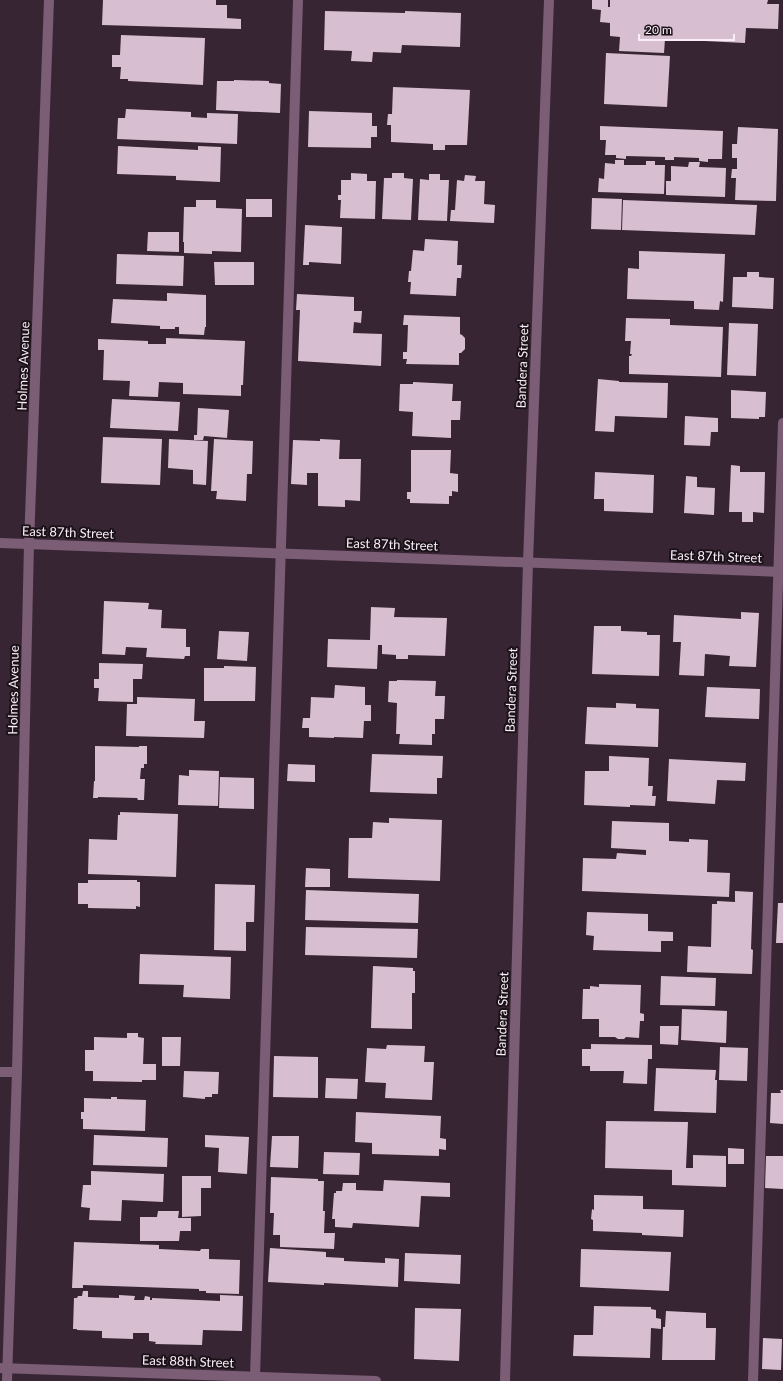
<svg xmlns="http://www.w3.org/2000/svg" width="783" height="1381" viewBox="0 0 783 1381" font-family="Lato,sans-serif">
<rect width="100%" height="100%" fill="#382534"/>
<g fill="#d7bfd1">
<path d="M103 0H216V5H227V18L241 19V29L102 25Z"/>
<path d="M592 0H608V7H610V0H768L767 4H779L778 29 746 28 745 43 665 39 664 53 619 51 620 37 610 36V23L600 22 601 10 592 9Z"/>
<path d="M325 11 405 13V11L461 13 460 47 402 45 401 53 373 52 372 62 351 61 352 51 324 50Z"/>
<path d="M121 35 205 38 203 85 128 81V79H120L121 67H112V55H120Z"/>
<path d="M606 53 670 56 667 107 604 104Z"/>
<path d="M234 80 269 81V83L281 84 280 113 216 110 217 81H234Z"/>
<path d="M393 87 470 90 467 145H445V150H433V144L391 142V125H387L388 114H392Z"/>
<path d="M126 109 191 112V117L207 118V113L238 114 237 144 117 139 118 118H125Z"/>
<path d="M309 111 372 113V126H377V137H371V148L308 147Z"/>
<path d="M600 126 723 131 722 159H708V162L699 161V158L674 157V160H665V157L626 156V159L616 158V155H605L606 140H600Z"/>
<path d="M738 127 778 129 776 201 735 200 736 178H731L732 169H737V158H732V144H737Z"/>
<path d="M118 146 198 150V146L221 147 220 182 176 180V176L117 174Z"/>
<path d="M615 160H624V165H646V161H655V165H665L664 194 598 192 599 178 604 179 605 163 615 164Z"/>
<path d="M689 162H700L699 167 726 168 725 197 666 195V181H671V166L688 167Z"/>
<path d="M351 173 367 174V181H376L375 219 340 218 341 200H338V195H341V180H351Z"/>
<path d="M392 173H404V178L413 179 411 220 382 219 384 178H392Z"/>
<path d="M429 174H440V180H449L447 221 418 220 420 179 429 180Z"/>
<path d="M465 175 476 176 475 181H485L484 204 495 205 494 223 450 221 451 210H455L457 180 464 181Z"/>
<path d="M592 198 622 199 621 230 591 229Z"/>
<rect x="246" y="199" width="26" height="18"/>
<path d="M196 200H216V208L242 209 241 252 212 251V254L184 253V242H183L184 207H196Z"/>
<path d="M623 200 757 205 755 235 622 230Z"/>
<path d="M305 225 342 227 341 264 309 262V265H303Z"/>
<path d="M148 232H179V252L147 251Z"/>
<path d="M425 239 458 241 457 265H462L461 278H457L456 296 410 294 411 282H408L409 271H411L413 250 424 251Z"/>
<path d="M639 251 725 254 723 302 720 301 719 310 694 309V301L627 299 628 268 639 269Z"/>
<path d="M117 254 184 256 183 286 116 284Z"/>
<path d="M214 262H254V285H215Z"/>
<path d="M747 272H759V277L774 278 773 309 732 307 733 277H747Z"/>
<path d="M167 293 206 295V327H205L204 335 179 334V327H175V329H160V326L111 323 113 299 167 301Z"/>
<path d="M297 294 354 297V311H362L361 323 354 322 353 333 382 334 381 366 298 361 300 310H296Z"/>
<path d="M404 315 460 317V334L462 335 465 338V349L461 353H459V365L406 364 407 359H403V352H407L408 325H403Z"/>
<path d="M626 318 670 319V325L723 327 721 377 629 374V356H631L632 354H630L631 341H625Z"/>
<path d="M729 323 758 324 756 376 727 375Z"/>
<path d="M166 338 245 341 243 385H241V396L183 394V383L159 382 158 397 129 396 130 381 103 380 104 350H98V339L148 341V344H166Z"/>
<path d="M598 379 619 381V382L668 383 667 418 615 416 614 432 595 431Z"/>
<path d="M413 382 453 384 452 401H461L460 420H451V438L412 436 413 412 399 411 400 384H413Z"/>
<path d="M731 390 766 392 765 417H759V419L731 418Z"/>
<path d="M112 399 180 402 178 431 110 428Z"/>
<path d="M198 408 229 410 227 438 204 436 203 440H194V435H197Z"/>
<path d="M685 416 718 418V432H711L710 446 684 445Z"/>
<path d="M103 437 162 439 160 485 101 483Z"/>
<path d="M169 439 208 441 206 485 193 484V470L168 468Z"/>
<path d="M214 439 253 441 252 474H247L246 501 216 499 217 491H211Z"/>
<path d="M320 439 340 440 339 459H361L360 501 345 500V507L318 506V473H307V485L291 484 293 440 320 441Z"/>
<path d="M411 450H451L450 473 458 474V492L452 491V496H449V504L410 503V499H407V492H411Z"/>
<path d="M731 465 740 466V472H765L764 513 753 512V522H742V512H729Z"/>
<path d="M595 472 654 475 653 513 604 511V499H594Z"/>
<path d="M686 476 697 477V487L715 488 714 515 684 513Z"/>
<path d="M104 601 149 603 148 609 162 610 161 628 186 629V647H190V656H185L184 659 146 657 147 648 126 647 125 655 102 654Z"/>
<path d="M371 607 395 608 394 617 447 618 445 656 408 655V659H396V655L382 654V645H378L377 669 327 667 328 639 370 640Z"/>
<path d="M741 612 759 613 756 667 729 666 730 656 705 654 704 676 679 675 681 642H673L674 615 741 619Z"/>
<path d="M594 626H621V631L647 632V635H660L659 676 592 674Z"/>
<path d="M219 631 249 632 247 661 217 659Z"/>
<path d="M99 663 143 664 142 679H133V702L98 701 99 688H94V679H99Z"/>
<path d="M224 666 256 667 255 701H204V668H224Z"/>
<path d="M397 680 436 681 435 696H445L444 719H435V734H432V745L399 744 400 734H396L397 703 388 702 389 681H397Z"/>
<path d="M335 685 365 687V705H371V721H364L363 738 334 737V738L309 737V728H302L303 718H310L311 697 334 698Z"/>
<path d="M707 687 760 689 759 719 705 717Z"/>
<path d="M137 697 195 699 194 721H205L204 738 126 736 127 704H137Z"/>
<path d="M616 703 636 704V708L659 709 658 747 585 744 587 707 616 708Z"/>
<path d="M95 746 139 747V746H147V764H144V768H141L140 779H145L144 800H138L137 798 98 797V798H93L94 781H95Z"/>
<path d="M372 754 443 756 442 778H437V794L370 792Z"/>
<path d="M609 756 649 758 648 786H653L652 796H656L655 806 630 805V807L584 805 585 771H609Z"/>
<path d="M669 759 746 763 745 781 717 780 715 804 667 801Z"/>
<path d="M288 764 315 765V782L287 781Z"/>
<path d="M189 770 219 771 218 806 178 805 179 775 189 776Z"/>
<path d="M220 777 254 778V809L219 808Z"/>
<path d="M120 812 178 814 176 877 88 874 89 839 117 840 118 815H120Z"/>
<path d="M389 818 442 820 440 881 348 878 349 838H372L373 822 389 823Z"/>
<path d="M612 821 669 823V841L689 842V839L708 840 707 872 730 873 729 897 582 891 583 858 616 859 617 853 646 855V850L611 848Z"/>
<path d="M306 868 330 869V887H305Z"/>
<path d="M88 880H137V882H140V907L136 906V909L88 908V904H78V883H88Z"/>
<path d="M215 884 255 885 254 922H246V951L214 950Z"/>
<path d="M306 890 419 894 418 923 305 920Z"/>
<path d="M735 891 753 892 751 949 753 950 752 974 687 972 688 946 711 947 712 904H717V901L735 902Z"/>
<path d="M778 903H783V943H776Z"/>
<path d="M587 912 648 914V931L673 932V941H661V952L593 950 594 936 586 935Z"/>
<path d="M306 927 418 929 417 958 305 955Z"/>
<path d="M140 954 231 957 230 999 183 997 184 985 139 984Z"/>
<path d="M373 966 413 968V971H415V993H412V1029L371 1028Z"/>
<path d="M661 976 716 978 715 1006 660 1005Z"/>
<path d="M599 984 641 985 640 1013 644 1014V1021H640L639 1038 626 1037 624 1039H618L615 1037H599V1019H582L583 989H590V986L599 987Z"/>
<path d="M682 1009 727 1011 726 1043 681 1040Z"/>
<path d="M660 1026H679L678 1045 660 1044Z"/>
<path d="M127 1033H138V1037L144 1038 143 1064H156V1080H142V1082L93 1081V1071H85V1050H94V1037L127 1038Z"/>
<path d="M162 1037H181L180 1066H162Z"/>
<path d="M591 1044 652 1045V1059H648L647 1084 623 1083 624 1071H590V1066H582V1049H591Z"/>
<path d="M387 1045 425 1046 424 1062H434L432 1100 385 1098 386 1083 365 1082 367 1048 386 1049Z"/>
<path d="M720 1047 748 1048 747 1081 719 1080Z"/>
<path d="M274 1056 318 1057V1098L273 1097Z"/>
<path d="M656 1068 716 1070 715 1080H717L716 1113 654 1111Z"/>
<path d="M184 1071 219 1072 218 1094H212V1097H205V1099L183 1097Z"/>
<path d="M326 1078 358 1079 357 1099 325 1098Z"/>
<path d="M780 1090H783V1124L770 1123 771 1093H781Z"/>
<path d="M111 1097H117V1099L146 1100 145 1131 83 1129V1119H81V1112H84V1098L111 1099Z"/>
<path d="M356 1112 441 1116 440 1138 446 1139V1150L439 1149V1156L372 1154V1143L355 1142Z"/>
<path d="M606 1121 688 1122 686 1168H693V1155L726 1156V1187L672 1185V1170L605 1168Z"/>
<path d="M94 1135 168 1138 167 1167 93 1165Z"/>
<path d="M205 1135 249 1137 247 1174 218 1172 219 1148 205 1147Z"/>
<path d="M272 1136H299L298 1168 270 1167Z"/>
<path d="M728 1148 744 1149V1164H728Z"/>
<path d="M324 1152 360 1153 359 1175 323 1174Z"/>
<path d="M766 1156H783V1189L765 1188Z"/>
<path d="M91 1171 164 1174 163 1202 122 1200 121 1221 89 1220 90 1208 81 1207 83 1185H91Z"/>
<path d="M182 1176H211V1188H201V1216L182 1217Z"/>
<path d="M271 1177 318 1179V1181H324L323 1211H325L324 1233H335L334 1249 280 1247V1235H273L274 1213H270Z"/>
<path d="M384 1180 450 1183V1197L421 1196 419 1227 353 1223 352 1228 335 1227V1219H332L334 1193H336V1191H342L343 1183H356V1190L383 1191Z"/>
<path d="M594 1195 643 1196V1209L684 1210 683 1237 642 1235V1233L593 1231V1220L591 1219 592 1209 594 1210Z"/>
<path d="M158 1211H179L178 1218H191V1231H180L179 1241H140V1217H157Z"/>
<path d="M74 1242 159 1245V1249L200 1251 201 1249H209V1259L240 1260 239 1294 206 1293V1291H199V1289L83 1285V1288H72Z"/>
<path d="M270 1248 326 1252V1257L344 1258V1261L385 1263V1258L399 1259 398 1287 324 1283V1285L268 1282Z"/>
<path d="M581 1249 671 1252 669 1291 580 1287Z"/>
<path d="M405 1253 461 1255 460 1284 404 1281Z"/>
<path d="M83 1291H88V1297L119 1298V1295L135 1296 134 1300H144L145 1296 150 1297V1300H152V1298L220 1301V1295L243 1296 242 1331 203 1330 202 1345 155 1344 156 1342 149 1341V1333H133V1339L102 1338V1331L77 1330V1329H73L74 1298H77L78 1296H82Z"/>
<path d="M594 1306 651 1307V1309L656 1310V1318L661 1319V1329L651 1328 650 1358 573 1356 574 1335H593Z"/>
<path d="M415 1308 461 1309 459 1361 414 1359Z"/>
<path d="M666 1311 706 1313V1328H716L715 1360H662L663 1327H665Z"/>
<path d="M763 1338 782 1339 781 1370 762 1369Z"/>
</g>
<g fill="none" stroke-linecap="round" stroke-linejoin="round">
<g stroke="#7b5d75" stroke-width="10">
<path d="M0 1072H17"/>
<path d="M255 1377 298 0"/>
<path d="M753 1381 783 423"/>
</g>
<g stroke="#7b5d75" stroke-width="10">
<path d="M0 543 783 572"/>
<path d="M0 1368 376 1381"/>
<path d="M7 1381 17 1072 29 544 49 0"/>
</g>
<path stroke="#7b5d75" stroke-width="10" d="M505 1381 528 562 549 0"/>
</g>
<g text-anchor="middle" stroke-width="4" stroke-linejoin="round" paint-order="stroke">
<g font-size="13" fill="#fbeef8" stroke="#1a1218">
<text transform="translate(23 366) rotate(-88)" y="5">Holmes Avenue</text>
<text transform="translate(522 366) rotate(-88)" y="5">Bandera Street</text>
<text transform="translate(68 532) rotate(2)" y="5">East 87th Street</text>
<text transform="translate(392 544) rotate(2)" y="5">East 87th Street</text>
<text transform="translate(716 556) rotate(2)" y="5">East 87th Street</text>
<text transform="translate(13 690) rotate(-89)" y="5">Holmes Avenue</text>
<text transform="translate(511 690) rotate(-88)" y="5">Bandera Street</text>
<text transform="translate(502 1014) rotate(-88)" y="5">Bandera Street</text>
<text transform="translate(188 1361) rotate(2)" y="5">East 88th Street</text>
</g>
</g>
<path d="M639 34v6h95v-6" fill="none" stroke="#fbeef8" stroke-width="2"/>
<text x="645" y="34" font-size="12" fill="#fbeef8" stroke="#1a1218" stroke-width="3" paint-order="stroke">20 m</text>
</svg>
